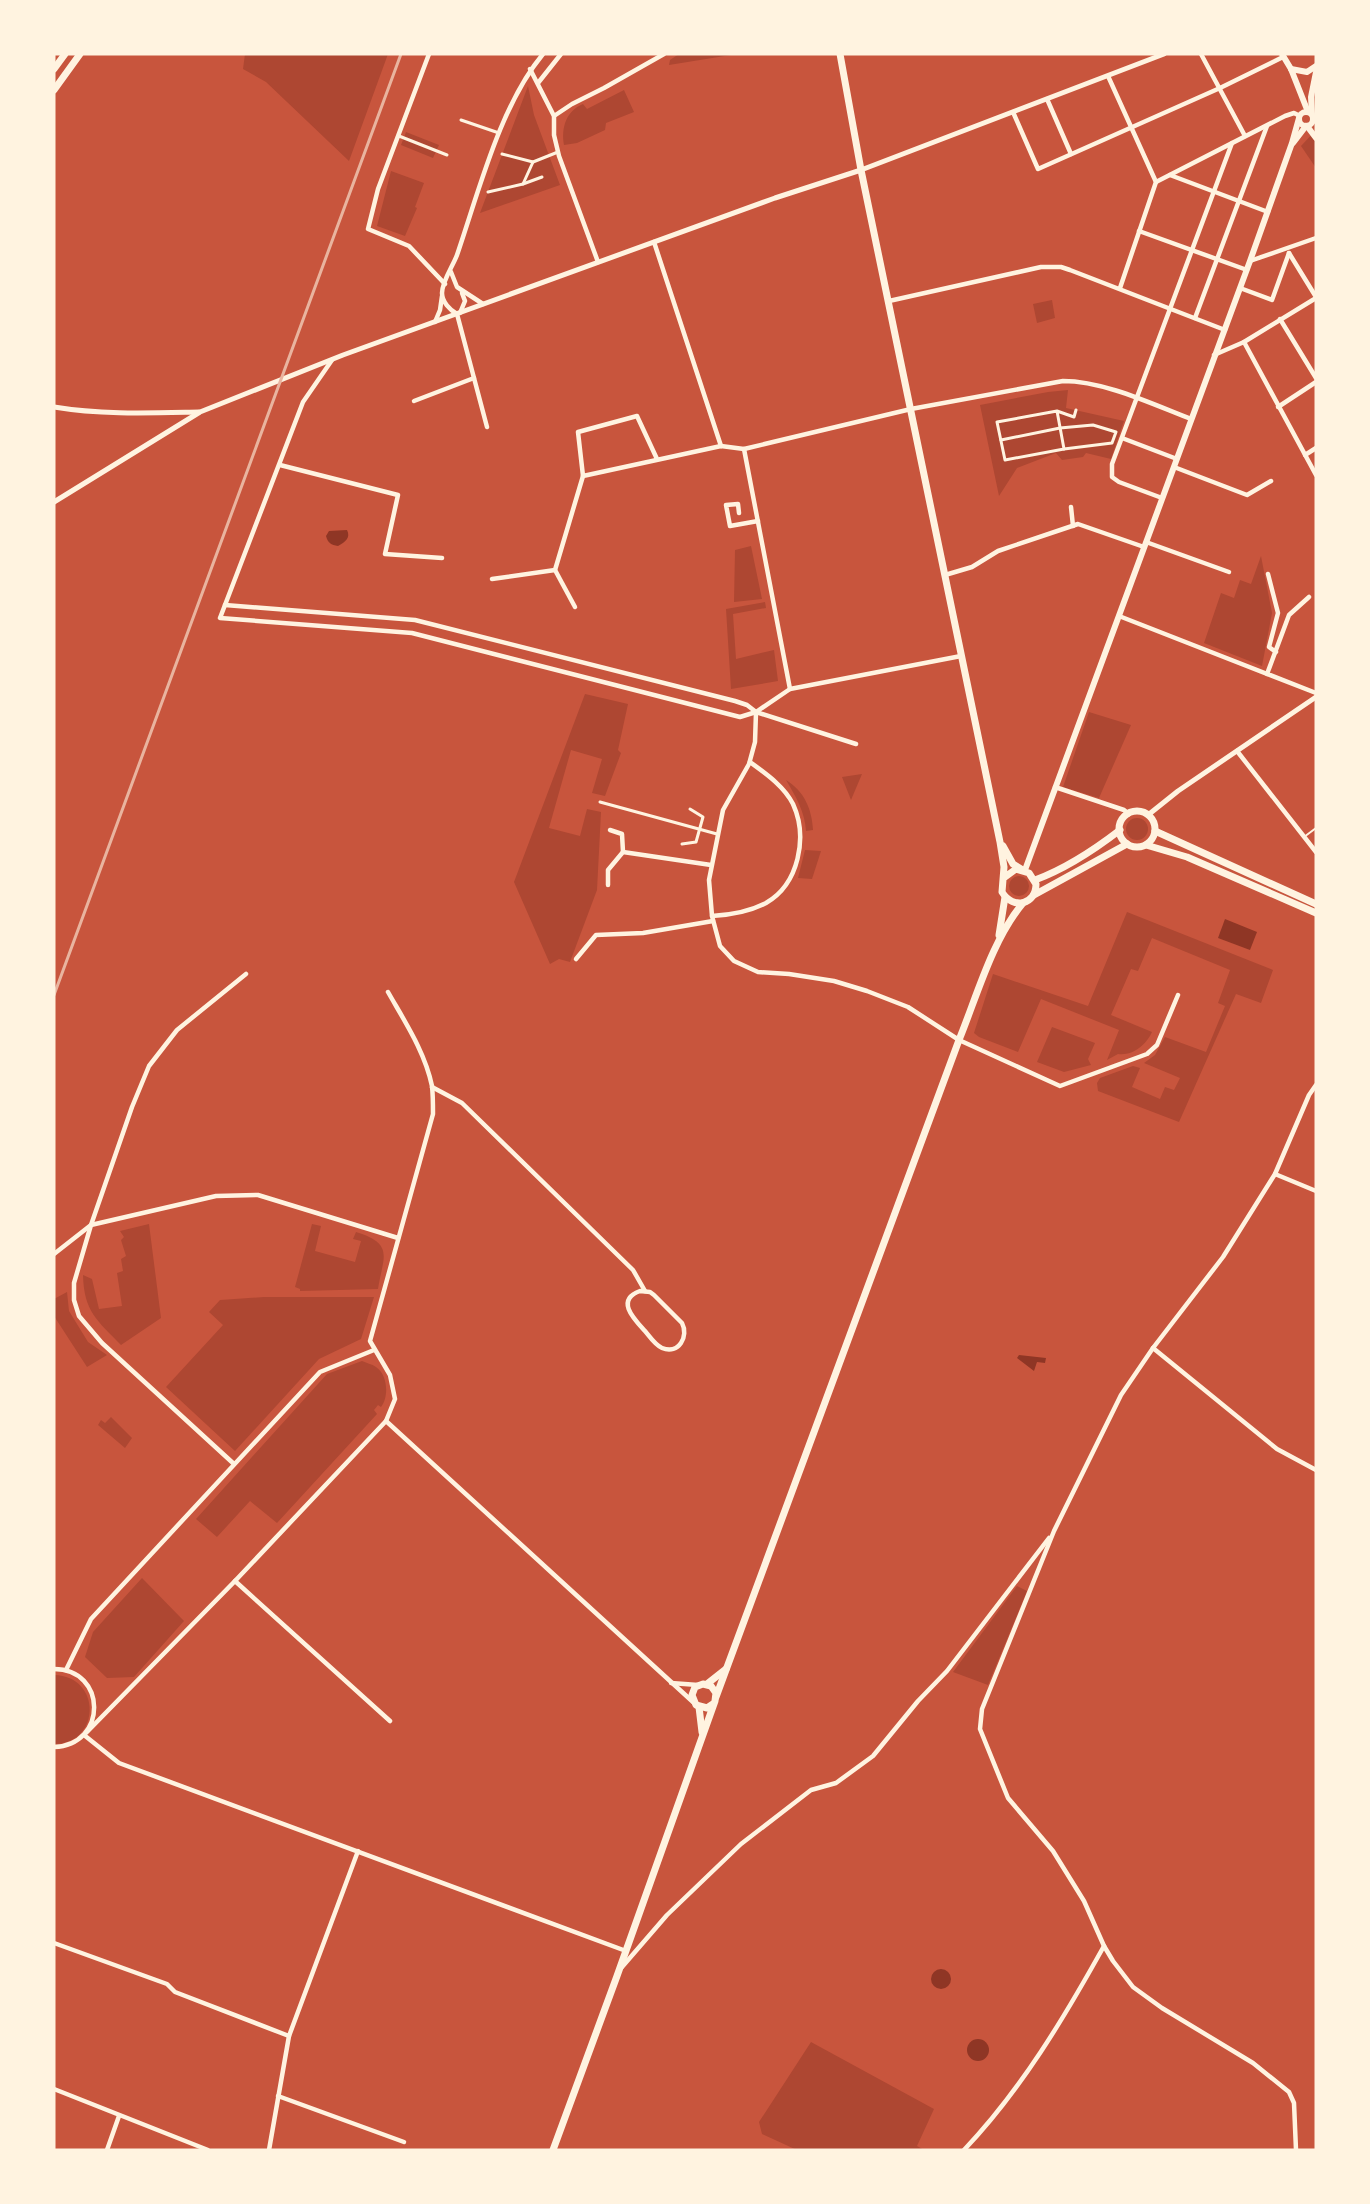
<svg xmlns="http://www.w3.org/2000/svg" width="1370" height="2204" viewBox="0 0 1370 2204" font-family="Roboto,sans-serif">
<rect width="100%" height="100%" fill="#c8553d"/>
<g fill="#ae4732">
<path d="M245 54H388L349 161 266 82 243 69Z"/>
<path d="M679 54H737L669 65 670 60Z"/>
<path d="M528 86 534 115 560 185 480 213Z"/>
<path d="M624 90 634 112 606 123 605 130 577 143 564 145C561 128 566 111 583 104L587 109Z"/>
<path d="M1316 130V168L1301 146Z"/>
<path d="M406 132 439 145 433 158 401 145Z"/>
<path d="M391 171 424 183 415 207 417 208 405 236 377 226Z"/>
<path d="M1052 300 1055 318 1037 323 1033 304Z"/>
<path d="M1068 390 1066 408 1124 421 1111 459 1086 453 1083 457 1062 460 1056 453 1017 468 999 496 980 405 1048 392Z"/>
<path d="M751 546 762 599 734 602 735 550Z"/>
<path d="M1261 556 1272 613 1262 666 1204 643 1221 593 1234 598 1240 580 1251 584Z"/>
<path d="M765 602 766 608 733 614 736 659 774 650 778 681 731 689 726 609Z"/>
<path d="M585 694 628 704 618 750 621 753 605 796 592 793 602 759 571 750 549 828 580 836 587 809 601 812 597 890 570 962 559 959 550 964 514 882Z"/>
<path d="M1089 712 1131 725 1099 798 1063 787Z"/>
<path d="M862 774 851 800 842 777Z"/>
<path d="M786 780C804 791 812 809 813 830L806 831C805 812 796 797 786 780Z"/>
<circle cx="1137" cy="829" r="11"/>
<path d="M805 850 821 851 812 879 798 878Z"/>
<circle cx="1019" cy="886" r="10"/>
<path d="M1127 912 1273 970 1261 1003 1236 994 1179 1122 1098 1091 1097 1083 1100 1078 1133 1066 1140 1068 1132 1087 1160 1099 1165 1087 1174 1090 1180 1078 1144 1063 1155 1055 1165 1037 1206 1052 1225 1006 1218 1003 1230 970 1152 938 1138 971 1131 969 1111 1015 1152 1032C1146 1045 1133 1056 1118 1054L1107 1060 1119 1030 1041 999 1018 1052 979 1037 974 1033 993 974 1088 1006Z"/>
<path d="M1052 1027 1095 1043 1088 1059 1091 1065 1064 1072 1037 1062Z"/>
<path d="M149 1224 161 1318 121 1345C97 1320 84 1312 83 1275L92 1279 99 1309 122 1306 117 1273 123 1271 121 1259 126 1256 121 1240 124 1237 120 1231Z"/>
<path d="M312 1224 321 1226 315 1251 355 1262 361 1241 353 1239 356 1232C395 1244 383 1257 378 1289L300 1291V1289L295 1287Z"/>
<path d="M67 1292 69 1311 88 1342 107 1355 87 1367 54 1316V1299Z"/>
<path d="M264 1297H374L361 1339 319 1359 235 1451 166 1387 223 1325 209 1312 220 1300Z"/>
<path d="M362 1361C366 1363 372 1364 376 1367 388 1375 389 1397 381 1407L378 1405 374 1410 377 1414 277 1523 250 1501 217 1537 196 1519 327 1374Z"/>
<path d="M111 1417 132 1438 125 1448 98 1425 101 1420 105 1423Z"/>
<path d="M142 1578 184 1621 134 1677 107 1678 85 1657 93 1632Z"/>
<path d="M1017 1586 1027 1591 988 1685 953 1672Z"/>
<path d="M54 1675C102 1676 101 1744 54 1744Z"/>
<path d="M811 2042 934 2109 917 2146 924 2150H797L762 2134 759 2122Z"/>
</g>
<g fill="#8f3625">
<path d="M347 530C351 538 345 542 338 546 331 545 328 543 326 536L329 531Z"/>
<path d="M1225 919 1257 932 1250 950 1218 938Z"/>
<path d="M1019 1355 1046 1358 1045 1363 1037 1362 1034 1371 1017 1358Z"/>
<circle cx="941" cy="1979" r="10"/>
<circle cx="978" cy="2050" r="11"/>
</g>
<g fill="none" stroke-linecap="round" stroke-linejoin="round">
<path stroke="#fff3e0" stroke-width="2" d="M1304 837 1316 828"/>
<g stroke="#fff3e0" stroke-width="3">
<path d="M461 120 499 133"/>
<path d="M399 136 447 155"/>
<path d="M502 154 533 162 558 152"/>
<path d="M523 184 542 177"/>
<path d="M488 192 523 184 533 162"/>
<path d="M1057 411 997 422 1005 460 1064 449 1057 411 1074 417 1076 410"/>
<path d="M1001 440 1060 428 1093 425 1116 432 1112 443 1064 449"/>
<path d="M600 802 717 834"/>
<path d="M682 844 696 842 703 817 690 809"/>
</g>
<g stroke="#fff3e0" stroke-width="4.5">
<path d="M429 54 378 189 368 229 409 246 445 284"/>
<path d="M1201 54 1245 136"/>
<path d="M530 69 554 116V135L559 156 598 262"/>
<path d="M1108 76 1156 182 1120 288"/>
<path d="M538 83 561 54"/>
<path d="M1047 99 1071 154"/>
<path d="M1013 112 1038 169 1220 88 1283 57"/>
<path d="M554 116 572 104 604 88 664 54"/>
<path d="M1313 117H1316"/>
<path d="M1170 175 1268 212"/>
<path d="M1156 182 1285 116 1294 113 1300 116"/>
<path d="M1139 231 1247 270"/>
<path d="M654 242 721 446"/>
<path d="M1289 253 1316 297"/>
<path d="M1250 261 1316 238"/>
<path d="M451 272 457 287 483 304"/>
<path d="M1240 288 1272 300 1289 253"/>
<path d="M889 301 1041 267H1061L1070 270 1225 330"/>
<path d="M460 313 465 301 462 293"/>
<path d="M1195 318 1267 126"/>
<path d="M1280 319 1316 378"/>
<path d="M435 322 440 310 442 296"/>
<path d="M1244 342 1316 475"/>
<path d="M1214 355 1244 342 1316 298"/>
<path d="M332 360 303 402 220 618 412 633 740 717 756 712 790 689 961 656"/>
<path d="M414 401 474 378"/>
<path d="M1278 407 1316 382"/>
<path d="M487 427 457 314C450 310 442 302 442 293 442 281 453 266 457 255 479 191 500 106 543 54"/>
<path d="M1122 438 1177 459"/>
<path d="M744 449 790 689"/>
<path d="M1305 455 1316 448"/>
<path d="M657 459 637 416 578 432 583 476 721 446 744 449 911 409 1063 381C1104 381 1152 404 1191 419"/>
<path d="M280 465 398 495 385 554 442 558"/>
<path d="M1174 467 1247 495 1271 481"/>
<path d="M1162 498 1119 482 1112 477V464L1232 143"/>
<path d="M1071 507 1073 526"/>
<path d="M739 513 738 504 726 505 730 526 758 521"/>
<path d="M1146 542 1229 572"/>
<path d="M555 570 575 607"/>
<path d="M1268 574 1278 613 1269 647 1276 652"/>
<path d="M945 575 972 567 998 551 1078 524 1144 547"/>
<path d="M492 579 555 570 583 476"/>
<path d="M225 605 415 620 735 701 747 705 756 712 856 744"/>
<path d="M1119 616 1316 693"/>
<path d="M1267 674 1289 615 1309 597"/>
<path d="M756 712 755 742 749 764 723 810 709 880 712 916 720 946 734 961 758 972 789 974 834 981 867 991 908 1007 959 1040 1060 1086 1147 1054 1157 1045 1178 995"/>
<path d="M1237 751 1316 852"/>
<path d="M1055 787 1124 810 1129 814"/>
<path d="M610 830 622 834 623 852"/>
<path d="M608 885V870L623 852 711 865"/>
<path d="M712 916C730 915 749 912 766 903 799 884 808 837 793 804 784 786 765 773 750 762"/>
<path d="M576 959 596 935 643 933 713 921"/>
<path d="M388 992C405 1022 425 1052 432 1086 433 1095 433 1105 433 1114L370 1341 390 1375 395 1399 386 1421 235 1581 84 1735 119 1763 626 1951"/>
<path d="M432 1087 462 1103 633 1270 645 1291"/>
<path d="M1275 1174 1316 1191"/>
<path d="M54 1254 91 1225 132 1107 149 1066 177 1030 246 974"/>
<path d="M640 1291 650 1292 654 1295 682 1323C689 1336 679 1355 662 1348 655 1345 650 1337 645 1331 634 1319 615 1300 640 1291Z"/>
<path d="M1153 1348 1277 1449 1316 1470"/>
<path d="M386 1421 693 1702"/>
<path d="M234 1464 102 1343 79 1316 74 1300V1283L91 1225 216 1196 258 1195 398 1238"/>
<path d="M235 1581 390 1721"/>
<path d="M54 1669C107 1669 108 1745 54 1747"/>
<path d="M66 1670 91 1619 320 1372 374 1350"/>
<path d="M671 1683 698 1685"/>
<path d="M54 1943 167 1984 175 1992 289 2036"/>
<path d="M622 1967 667 1915 741 1844 811 1790 836 1783 873 1756 918 1701 947 1671 1049 1538"/>
<path d="M54 2089 208 2150"/>
<path d="M278 2096 404 2142"/>
<path d="M107 2150 119 2116"/>
<path d="M269 2150 289 2036 358 1851"/>
<path d="M964 2150C1021 2090 1064 2018 1104 1946"/>
<path d="M1296 2150 1294 2103 1289 2092 1253 2063 1162 2008 1133 1987 1113 1961 1104 1946 1084 1901 1053 1851 1008 1798 980 1729 982 1709 1054 1531 1121 1395 1153 1348 1223 1257 1275 1174 1309 1095 1316 1085"/>
</g>
<g stroke="#fff3e0" stroke-width="5">
<path d="M54 407C102 415 150 413 199 412"/>
<path d="M54 502 200 412 343 355 775 198 861 170 1164 54"/>
<path d="M1148 815 1178 791 1316 697"/>
</g>
<g stroke="#fff3e0" stroke-width="6">
<path d="M1282 54 1291 69 1308 112"/>
<path d="M1291 69 1307 72 1316 66"/>
<circle cx="1306" cy="119" r="7"/>
<path d="M1312 114 1311 97 1316 72"/>
<path d="M1307 126 1316 138"/>
<path d="M1293 143 1306 126"/>
<path d="M1025 870 1250 261 1292 143 1299 118"/>
</g>
<g stroke="#fff3e0" stroke-width="7">
<path d="M840 54 861 170 1000 842 1004 867 1002 892C1013 910 1036 905 1036 884L1029 873 1016 869 1005 877"/>
<circle cx="1137" cy="829" r="18"/>
<path d="M1155 831 1316 904"/>
<path d="M1146 845 1187 857 1316 913"/>
<path d="M1003 846 1013 864 1021 869"/>
<path d="M1035 880C1065 869 1094 850 1120 830"/>
<path d="M1034 895 1127 844"/>
<path d="M999 935 1005 897"/>
<path d="M707 1684 726 1669"/>
<path d="M716 1697 959 1040C977 996 992 940 1023 903"/>
<path d="M699 1707 702 1732"/>
<path d="M553 2150 617 1976 715 1701 716 1693 711 1686 703 1684 695 1687 692 1695 696 1705 707 1708 713 1704"/>
</g>
<g stroke="#fff3e0" stroke-width="7">
<path d="M54 69 65 54"/>
<path d="M54 90 80 54"/>
</g>
<path stroke="#e9b49f" stroke-width="3" d="M54 995 401 54"/>
</g>
<rect width="1370" height="2204" fill="none" stroke="#fff3e0" stroke-width="111"/>
</svg>
